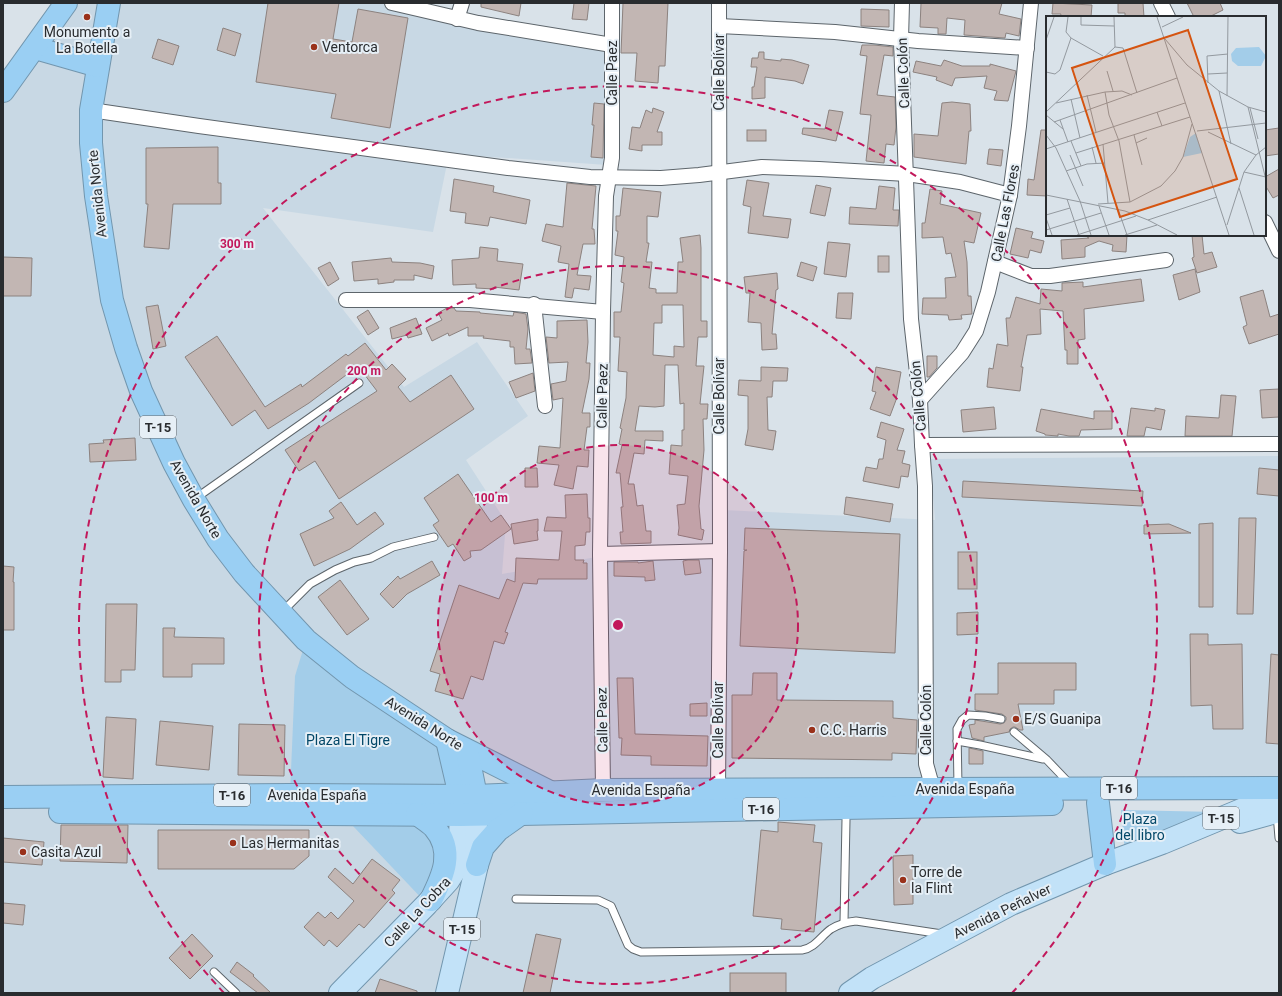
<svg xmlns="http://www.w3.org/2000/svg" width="1282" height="996" viewBox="0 0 1282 996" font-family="Roboto,sans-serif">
<rect width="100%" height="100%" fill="#d9e2e9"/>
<path fill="#c8d8e4" d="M71 3H425L609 47 607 165 449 154 433 232 263 208 404 387 477 342 528 416 466 460 506 522 502 574 596 557 724 553V510L935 520 930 459 1279 456V795L1095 797 1102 861 839 993H3V99Z"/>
<g fill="#a3cde9">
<path d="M306 640 447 740 460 796 290 795 295 676Z"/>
<path d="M1121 810 1218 812 1125 853Z"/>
<path d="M366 813 417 814 442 839 427 904 353 826Z"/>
</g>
<g fill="#c2b6b3" stroke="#8c827f" fill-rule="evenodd">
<path d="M268 3H339L333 39 352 42 358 9 408 18 390 128 331 118 336 94 256 82Z"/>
<path d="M481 3H521L519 16 481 7Z"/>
<path d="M574 3H589L587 20 572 19Z"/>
<path d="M623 3H668L665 66H659L658 83 635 81 637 53H621Z"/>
<path d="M921 3H1002L999 14 1021 19 1019 36 1006 33 1005 38 964 35 965 20 947 18 946 34H938V28L920 27Z"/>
<path d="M1053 3 1092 5 1091 17H1060L1061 14H1052Z"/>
<path d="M1118 3H1143L1144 17H1125V13H1118Z"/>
<path d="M1187 3H1220L1223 10 1209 17H1194Z"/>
<path d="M861 9 889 10V27L861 26Z"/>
<path d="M223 28 241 34 235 56 217 50Z"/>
<path d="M158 39 179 46 173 65 152 58Z"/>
<path d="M862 45H874L893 47V56L884 55 877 95 895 97 896 127 894 145 886 144 884 163 866 161 871 115 860 114 867 56 860 55Z"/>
<path d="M759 52H764V59L781 61V59L792 60 809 65 803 84 795 81 765 77V98L752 99V87H754L757 67H751L752 58H758Z"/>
<path d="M944 60 962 66H990V64L1016 71 1008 101 994 100 997 91 984 88 987 76 955 78 952 86 936 80 937 77 913 72 916 61 941 66Z"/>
<path d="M952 102 970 104 971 131H969L966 164 914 157V134L938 136 942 103Z"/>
<path d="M594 103 604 104 603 158 591 157 594 125H592Z"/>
<path d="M653 108 664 112 657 132H662V145H642V151L629 149 632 127 640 128 646 110 652 113Z"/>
<path d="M829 110 843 112 836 141 802 134 803 128 825 129Z"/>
<path d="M1279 128V154L1265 156V130Z"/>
<rect x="747" y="130" width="19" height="11"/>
<path d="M1041 130H1047V196L1027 195 1028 179 1034 180Z"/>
<path d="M218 147V183H221V204H173L169 249 144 247 148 204H146V148Z"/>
<path d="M989 149 1003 150 1001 166 987 164Z"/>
<path d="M1279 169V195L1273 198 1265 185V177Z"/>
<path d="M454 179 494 186 493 192 530 200 526 224 490 217 488 226 465 223 466 213 450 211Z"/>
<path d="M747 180 769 183 763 216 791 219 788 238 748 233 751 207 743 205Z"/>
<path d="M567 183 596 186 592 229H594L595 244H583L577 275 591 276 589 290 574 288 572 298 565 297 569 264 558 262 561 246 542 241 546 224 563 227Z"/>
<path d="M816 185 831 188 825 216 810 213Z"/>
<path d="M879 186 895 188 893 210H899L898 226 849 224 850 207 876 209Z"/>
<path d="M623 188 661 192 658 217 647 216V243H649L646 262H652L649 288 656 289V293H677L678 262H683L680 238 700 235 701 248V321H707V337H698L696 366H704L700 404H708L707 419H703L704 450 699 506 701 529 704 530 702 540 678 535 679 528 677 505 685 504 688 476 669 474 671 445 682 446V430H684V403L680 404 678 365H665L664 406 655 407 639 406 635 431H663V441L645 440 644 454 634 453 628 484H634L637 506 643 505 646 531H651V543L621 544 620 532H623L621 507H623L620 473H616L622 445 619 444 622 429 620 428 626 398 627 372 618 371 620 337H614V312H621L624 283 621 282 624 257 615 255 618 231H616V216H620ZM662 305H683L684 347 674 346V357L653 355 654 323H662Z"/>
<path d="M930 189 942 191 940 204 981 213 974 243 964 241 967 262 968 296H971L972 314 961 315 962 319 949 320 948 315 922 314 923 298H946L945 278 956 277 951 253 946 254 943 237 922 238V223H925Z"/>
<path d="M1016 228 1033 232 1031 238 1044 241 1041 253 1030 250 1028 258 1010 254Z"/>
<path d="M1087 235H1127L1126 252 1112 251 1113 245 1099 241 1085 247V257L1062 259 1061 240 1089 238 1087 237Z"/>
<path d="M1192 235H1202L1204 254 1212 252 1217 267 1197 273 1192 258 1194 257Z"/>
<path d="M828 242 850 244 846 277 824 274Z"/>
<path d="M480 247 498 249 497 261 523 264 519 290 494 287V289L476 288V284L453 285 452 260 479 258Z"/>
<rect x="878" y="256" width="11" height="16"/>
<path d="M3 257 32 258 31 296H3Z"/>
<path d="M391 258 392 262 420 263 434 266 432 279 414 275V280H394V282L378 284V279L354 281 352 262Z"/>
<path d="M330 262 339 279 328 286 318 268Z"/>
<path d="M801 262 817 267 813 281 797 276Z"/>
<path d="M1195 269 1200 292 1179 300 1173 275Z"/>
<path d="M777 273 778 289 776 290 772 334H776L777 349 762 350 761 323 748 322 750 293H746L744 277Z"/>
<path d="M1141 279 1144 301 1084 309 1085 339 1078 340V364H1067V350H1065L1063 311 1040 309 1041 334 1027 335 1021 367H1023L1020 391 987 387 989 368 993 369 997 344 1008 346 1006 318H1010L1016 297 1040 304 1041 289 1062 291V283L1083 282V287Z"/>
<path d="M1263 290 1270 317 1279 314V334L1249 344 1243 327 1247 325 1240 297Z"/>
<path d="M838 293H853L851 319 836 318Z"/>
<path d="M158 305 166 346 153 349 146 307Z"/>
<path d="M447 308H454L456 311 480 312V313L513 316 514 312 526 314 528 329 526 349H530L532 363 515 364 514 347H510V341L483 338 484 336H468V327L449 336 448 333 432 341 426 328 442 320 438 313Z"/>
<path d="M368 310 379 328 368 335 357 317Z"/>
<path d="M416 318 422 334 408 338 407 335 392 339 390 328Z"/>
<path d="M587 320 588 342 586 363H590L589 379 582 413H590V427H587L584 450H589L588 467 577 466 573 489 554 485 559 465 537 463 539 446 560 448 563 398 553 400 551 384 566 381 568 362 549 363 546 337 557 338V321Z"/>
<path d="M217 336 265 407 301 384 302 387 346 354 348 356 365 343 386 370 392 364 406 379 398 387 410 402 451 375 474 409 339 499 315 461 299 471 285 450 377 391 358 366 309 403 268 429 255 410 232 426 185 357Z"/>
<path d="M927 356H937V368L929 377H927Z"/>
<path d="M761 367 788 368 787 381H773L772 397H767L768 430 776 431 773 450 745 445 748 429V396L738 395 739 380 761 381Z"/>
<path d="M876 367 901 372 896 400 890 416 870 409 876 392 872 391Z"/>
<path d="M533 373 535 391 516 398 509 382Z"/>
<path d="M1279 389V417L1262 418 1260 390Z"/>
<path d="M1221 395 1236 396 1232 436H1185L1186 416 1219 418Z"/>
<path d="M994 407 996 429 963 432 961 410Z"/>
<path d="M1131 408 1155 411V408L1165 410 1161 430 1146 427 1144 436H1127Z"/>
<path d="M1041 409 1094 419V411H1112V429L1081 430 1079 436H1069L1058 434V436L1045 435V434L1036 431Z"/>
<path d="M881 422 904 429 897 450 905 451 902 463 910 465 908 477 901 476 899 488 863 481 866 467 877 469 879 459H883L886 440 877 437Z"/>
<path d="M135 438 136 460 90 462 89 444 104 443 103 440Z"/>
<path d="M525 468H537L538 487H525Z"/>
<path d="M1259 468 1279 470V496L1257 494Z"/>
<path d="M458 474 491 522 501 515 511 529 481 550 470 551 471 557 464 561 453 544 448 547 433 525 439 521 424 498Z"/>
<path d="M963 481 1143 491 1142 506 962 497Z"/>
<path d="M587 494 588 518H590V532H586L585 545 575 546V560H584L583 563H587V579H538L537 584 523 583 505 632 508 633 504 644 494 641 483 680 471 676 463 699 435 691 440 674 430 671 459 585 499 599 507 579 515 582 516 558 559 560 562 531H544L547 517 566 518 565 495Z"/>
<path d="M846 497 893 504 890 522 844 514Z"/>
<path d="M341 502 357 525 375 512 384 524 350 549 314 566 300 534 334 518 329 511Z"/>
<path d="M1239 518H1256L1253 614H1237Z"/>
<path d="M538 519V531H537L538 540 514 544 511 524Z"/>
<path d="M1213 523V607H1199V524Z"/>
<path d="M1169 524 1191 533 1144 534V525Z"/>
<path d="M745 528 900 534 895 653 740 646 744 551 747 550H744Z"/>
<rect x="958" y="552" width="19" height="37"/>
<path d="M688 560H699L701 573 685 575 683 561Z"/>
<path d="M432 561 440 575 407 594 393 608 380 594 398 576 400 579Z"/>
<path d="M653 561 655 580 645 581V577L614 576V562H638V563Z"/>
<path d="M3 566 14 567 13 582H14V630H3Z"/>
<path d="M340 580 369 619 347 635 318 597Z"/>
<path d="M106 604H137L135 670H121V682H105Z"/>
<path d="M978 612V634L957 635V613Z"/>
<path d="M163 628H175L174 637 224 638V664H192V677H163Z"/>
<path d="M1190 634H1208V645L1242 644 1243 729H1213L1212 705 1191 706Z"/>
<path d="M1271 654 1279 655V744L1266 743Z"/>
<path d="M998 663H1076V690H1054V704H1018L1023 730H1020L1015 727H1013L1010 729 1009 732 984 737V741L972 738 969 725 975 724V720L1000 724 1004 723 1006 720V717L1002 714 975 710V694H998Z"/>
<path d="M753 673H777V700L893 701V718L917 720 916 754 892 753V760L732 758V695H752Z"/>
<path d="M617 678H633L635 734 708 736 707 766 651 765V756L621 755 622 738H619Z"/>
<path d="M707 703V716H690V704Z"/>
<path d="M106 717 136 719 133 779 103 777Z"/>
<path d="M160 721 213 726 209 770 156 765Z"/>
<path d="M239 724 285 725 284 776 238 775Z"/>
<path d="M969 748 983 751V764H969Z"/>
<path d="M778 822 815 825 813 842 822 843 814 932 781 929 782 919 753 916 761 830 778 832Z"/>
<path d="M61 825H128L127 863 60 861Z"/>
<path d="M158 830H309V856L294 869H158Z"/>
<path d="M3 838 44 842 42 865 3 862Z"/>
<path d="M913 855V904L894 905 893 856Z"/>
<path d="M372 859 400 880 392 890 395 893 364 928 359 924 337 947 329 940 324 946 304 927 318 912 325 918 331 912 338 919 354 901 328 877 335 868 353 884Z"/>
<path d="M3 903 25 905 23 925 3 923Z"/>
<path d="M192 934 213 956 190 979 169 958Z"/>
<path d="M536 934 561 939 550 993H523Z"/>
<path d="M237 962 254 975 253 976 271 993H258L230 972Z"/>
<rect x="730" y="973" width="56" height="20"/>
<path d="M380 979 417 991V993H375Z"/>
</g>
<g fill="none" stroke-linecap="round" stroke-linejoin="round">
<g stroke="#5d656b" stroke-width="9">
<g id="lane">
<path d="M196 498 359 383"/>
<path d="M282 612 310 584 335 570 354 562 371 558 393 547 434 537"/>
<path d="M1014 732 1047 760 1069 783"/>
<path d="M957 741 980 745 1043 759"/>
<path d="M958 786 957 729 962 720 968 715 985 716 1001 719"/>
<path d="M1277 814 1279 838"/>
<path d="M516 899 598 900 611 906 628 945 633 949 641 952 802 950C815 948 821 936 831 929 839 924 846 922 856 921L942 934"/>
<path d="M844 922 846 820"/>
<path d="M214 972 236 993"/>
</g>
</g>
<g stroke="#5d656b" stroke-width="16">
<g id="street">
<path d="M392 3 478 23 612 45"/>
<path d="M902 3 901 39 911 319 920 400 922 445 925 486 926 764 933 789"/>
<path d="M1161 3 1168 17"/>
<path d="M457 19 462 3"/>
<path d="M719 26 835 32 918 41 1027 48"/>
<path d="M91 110 199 126 508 168 590 177 661 178 699 175 762 167 819 169 907 174 960 182 1010 195"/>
<path d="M1265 222 1279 251"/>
<path d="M995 262 1031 276H1050L1166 260"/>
<path d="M346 300H470L603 312"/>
<path d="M534 304 545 406"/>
<path d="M920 400 962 353 976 331 988 292 1010 195 1019 126 1031 3"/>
<path d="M922 445 1279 444"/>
<path d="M600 554 720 551"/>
<path d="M603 790 600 554 603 312 606 196 612 158V3"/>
<path d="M718 790 720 551 719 3"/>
</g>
</g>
<g stroke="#7296ae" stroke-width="24">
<g id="primary">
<path d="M1240 822 1279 811"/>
<path d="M340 993 427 904 448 881 455 870 459 856 461 815"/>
<path d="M447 993 477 865 476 815"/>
<path d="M850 993 872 978 1011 904 1105 864 1162 843 1258 803 1279 790"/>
</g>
</g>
<g stroke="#7296ae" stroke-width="24">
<g id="highway">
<path d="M109 3 91 110V143L96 196 112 300 126 348 141 391 174 463 194 500 218 539 244 573 306 640 352 677 447 740 550 792"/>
<path d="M35 48 98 66"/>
<path d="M3 91 66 3"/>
<path d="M447 740 460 796 461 811"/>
<path d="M467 751 476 796V809"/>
<path d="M3 797 290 795 476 796 603 790 1279 788"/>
<path d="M1098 803 1105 864"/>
<path d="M60 812 461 815 1052 804"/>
<path d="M417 814C422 818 429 822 434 827 455 851 443 876 431 900"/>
<path d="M477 865 483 847 498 830 522 813"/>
</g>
</g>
<use href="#lane" stroke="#fff" stroke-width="7"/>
<use href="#street" stroke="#fff" stroke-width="14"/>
<use href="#primary" stroke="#c2e2f8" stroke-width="22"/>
<use href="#highway" stroke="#9acff3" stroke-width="22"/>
</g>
<circle cx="618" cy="625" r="180" fill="#c2185b" fill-opacity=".12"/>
<g fill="none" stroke="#c2185b" stroke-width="2" stroke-dasharray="7 5">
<circle cx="618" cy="625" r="180"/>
<circle cx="618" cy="625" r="359"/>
<path d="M224 993A539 539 0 1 1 1012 993"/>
</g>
<g fill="#9a311a" stroke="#e6eff6" stroke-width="1.5">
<circle cx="87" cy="17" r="4"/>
<circle cx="314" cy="47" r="4"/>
<circle cx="1016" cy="719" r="4"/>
<circle cx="812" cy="730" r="4"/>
<circle cx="233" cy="843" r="4"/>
<circle cx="23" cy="852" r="4"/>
<circle cx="903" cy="880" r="4"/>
</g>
<g text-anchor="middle" stroke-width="4" stroke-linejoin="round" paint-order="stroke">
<g fill="#e6eff6" stroke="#62666b" stroke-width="1">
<rect x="140" y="416" width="36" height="22" rx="3"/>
<rect x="1101" y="777" width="36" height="22" rx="3"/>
<rect x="214" y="784" width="36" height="22" rx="3"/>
<rect x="743" y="798" width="36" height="22" rx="3"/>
<rect x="1203" y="807" width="36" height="22" rx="3"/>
<rect x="444" y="918" width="36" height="22" rx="3"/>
</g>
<g font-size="13" font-weight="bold" fill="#292c2f">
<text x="158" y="432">T-15</text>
<text x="1119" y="793">T-16</text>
<text x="232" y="800">T-16</text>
<text x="761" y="814">T-16</text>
<text x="1221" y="823">T-15</text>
<text x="462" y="934">T-15</text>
</g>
<g font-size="14" fill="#292c2f" stroke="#e6eff6" text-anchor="start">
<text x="87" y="37" text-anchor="middle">Monumento a<tspan x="87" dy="16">La Botella</tspan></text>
<text x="322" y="52">Ventorca</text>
<text x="1024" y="724">E/S Guanipa</text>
<text x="820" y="735">C.C. Harris</text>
<text x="241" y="848">Las Hermanitas</text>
<text x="31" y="857">Casita Azul</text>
<text x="911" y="877">Torre de<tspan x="911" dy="16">la Flint</tspan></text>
</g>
<g font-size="14" fill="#292c2f" stroke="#e6eff6">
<text transform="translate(719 72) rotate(-90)" y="5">Calle Bolívar</text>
<text transform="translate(612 73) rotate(-90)" y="5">Calle Paez</text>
<text transform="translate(903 73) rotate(-92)" y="5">Calle Colón</text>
<text transform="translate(97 194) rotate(-96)" y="5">Avenida Norte</text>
<text transform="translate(1005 213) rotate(-79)" y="5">Calle Las Flores</text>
<text transform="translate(602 396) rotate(-89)" y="5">Calle Paez</text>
<text transform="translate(719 396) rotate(-90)" y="5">Calle Bolívar</text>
<text transform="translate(918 396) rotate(-95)" y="5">Calle Colón</text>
<text transform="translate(196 499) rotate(60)" y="5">Avenida Norte</text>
<text transform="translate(602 720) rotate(-91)" y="5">Calle Paez</text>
<text transform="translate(718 720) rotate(-90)" y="5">Calle Bolívar</text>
<text transform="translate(926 720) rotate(-90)" y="5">Calle Colón</text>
<text transform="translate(424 723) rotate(32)" y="5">Avenida Norte</text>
<text x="965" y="794">Avenida España</text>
<text x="641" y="795">Avenida España</text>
<text x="317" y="800">Avenida España</text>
<text transform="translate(1002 911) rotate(-26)" y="5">Avenida Peñalver</text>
<text transform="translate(417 912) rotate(-47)" y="5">Calle La Cobra</text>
</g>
<g font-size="14" fill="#024768" stroke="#e6eff6">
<text x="348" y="745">Plaza El Tigre</text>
<text x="1140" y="824">Plaza<tspan x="1140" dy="16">del libro</tspan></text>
</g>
</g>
<g transform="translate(1046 16)">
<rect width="220" height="220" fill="#d9e2e9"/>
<path d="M213 31 220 40 215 50H192L186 45 185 38 190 32ZM150 117 156 137 137 141 144 121Z" fill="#a3cde9"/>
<path fill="none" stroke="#93999f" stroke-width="1" d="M35 1V9L68 10M68 1 69 31M111 1 183 219M116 11 137 1M25 22 57 40M119 23 141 49 173 75 202 91 220 96M0 24 8 1M69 31 77 32 91 77M61 55 67 75M0 56 9 58 14 54 25 22 20 16 22 1M162 58 181 57M162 67 161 40 182 38M173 75 185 128M59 76 63 99 73 125 84 186M41 79 50 116M181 80 182 1M25 83 34 122M10 87 59 76 76 75 86 79M202 91 220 164M204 92 212 123M0 96 69 31M111 96 116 110M0 99 17 113M14 104 22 126M8 106 131 62M151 115 220 107M162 116 210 139M0 119 10 132 34 185 45 219M88 119 96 149M25 125 35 150M90 127 101 122M57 128 62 187M46 131 50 147M0 133 139 87M30 137 144 101M24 139 37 170M20 155 41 148 59 147M198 156 220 161M193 172 208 219M0 179 79 195 102 204 131 219M21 183 33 219M52 188 84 186 115 170 129 155 137 141 146 108M53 190 63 219M72 193 81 219M0 199 24 192M0 202 6 219M102 204 171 181M181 209 198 156 210 139 220 131M0 214 55 197M31 219 90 200M79 219 111 209"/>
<path fill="#d55410" fill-opacity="0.15" stroke="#d55410" stroke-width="2" d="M142 14 191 163 74 201 26 52Z"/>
<rect width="220" height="220" fill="none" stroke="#292c2f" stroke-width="2"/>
</g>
<circle cx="618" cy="625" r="6" fill="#c2185b" stroke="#e6eff6" stroke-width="2"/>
<g font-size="12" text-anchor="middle" font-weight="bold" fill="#c2185b" stroke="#e6eff6" stroke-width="4" stroke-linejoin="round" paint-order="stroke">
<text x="237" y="248">300 m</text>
<text x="364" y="375">200 m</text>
<text x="491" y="502">100 m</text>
</g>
<rect width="1282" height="996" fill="none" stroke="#292c2f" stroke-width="8"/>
</svg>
